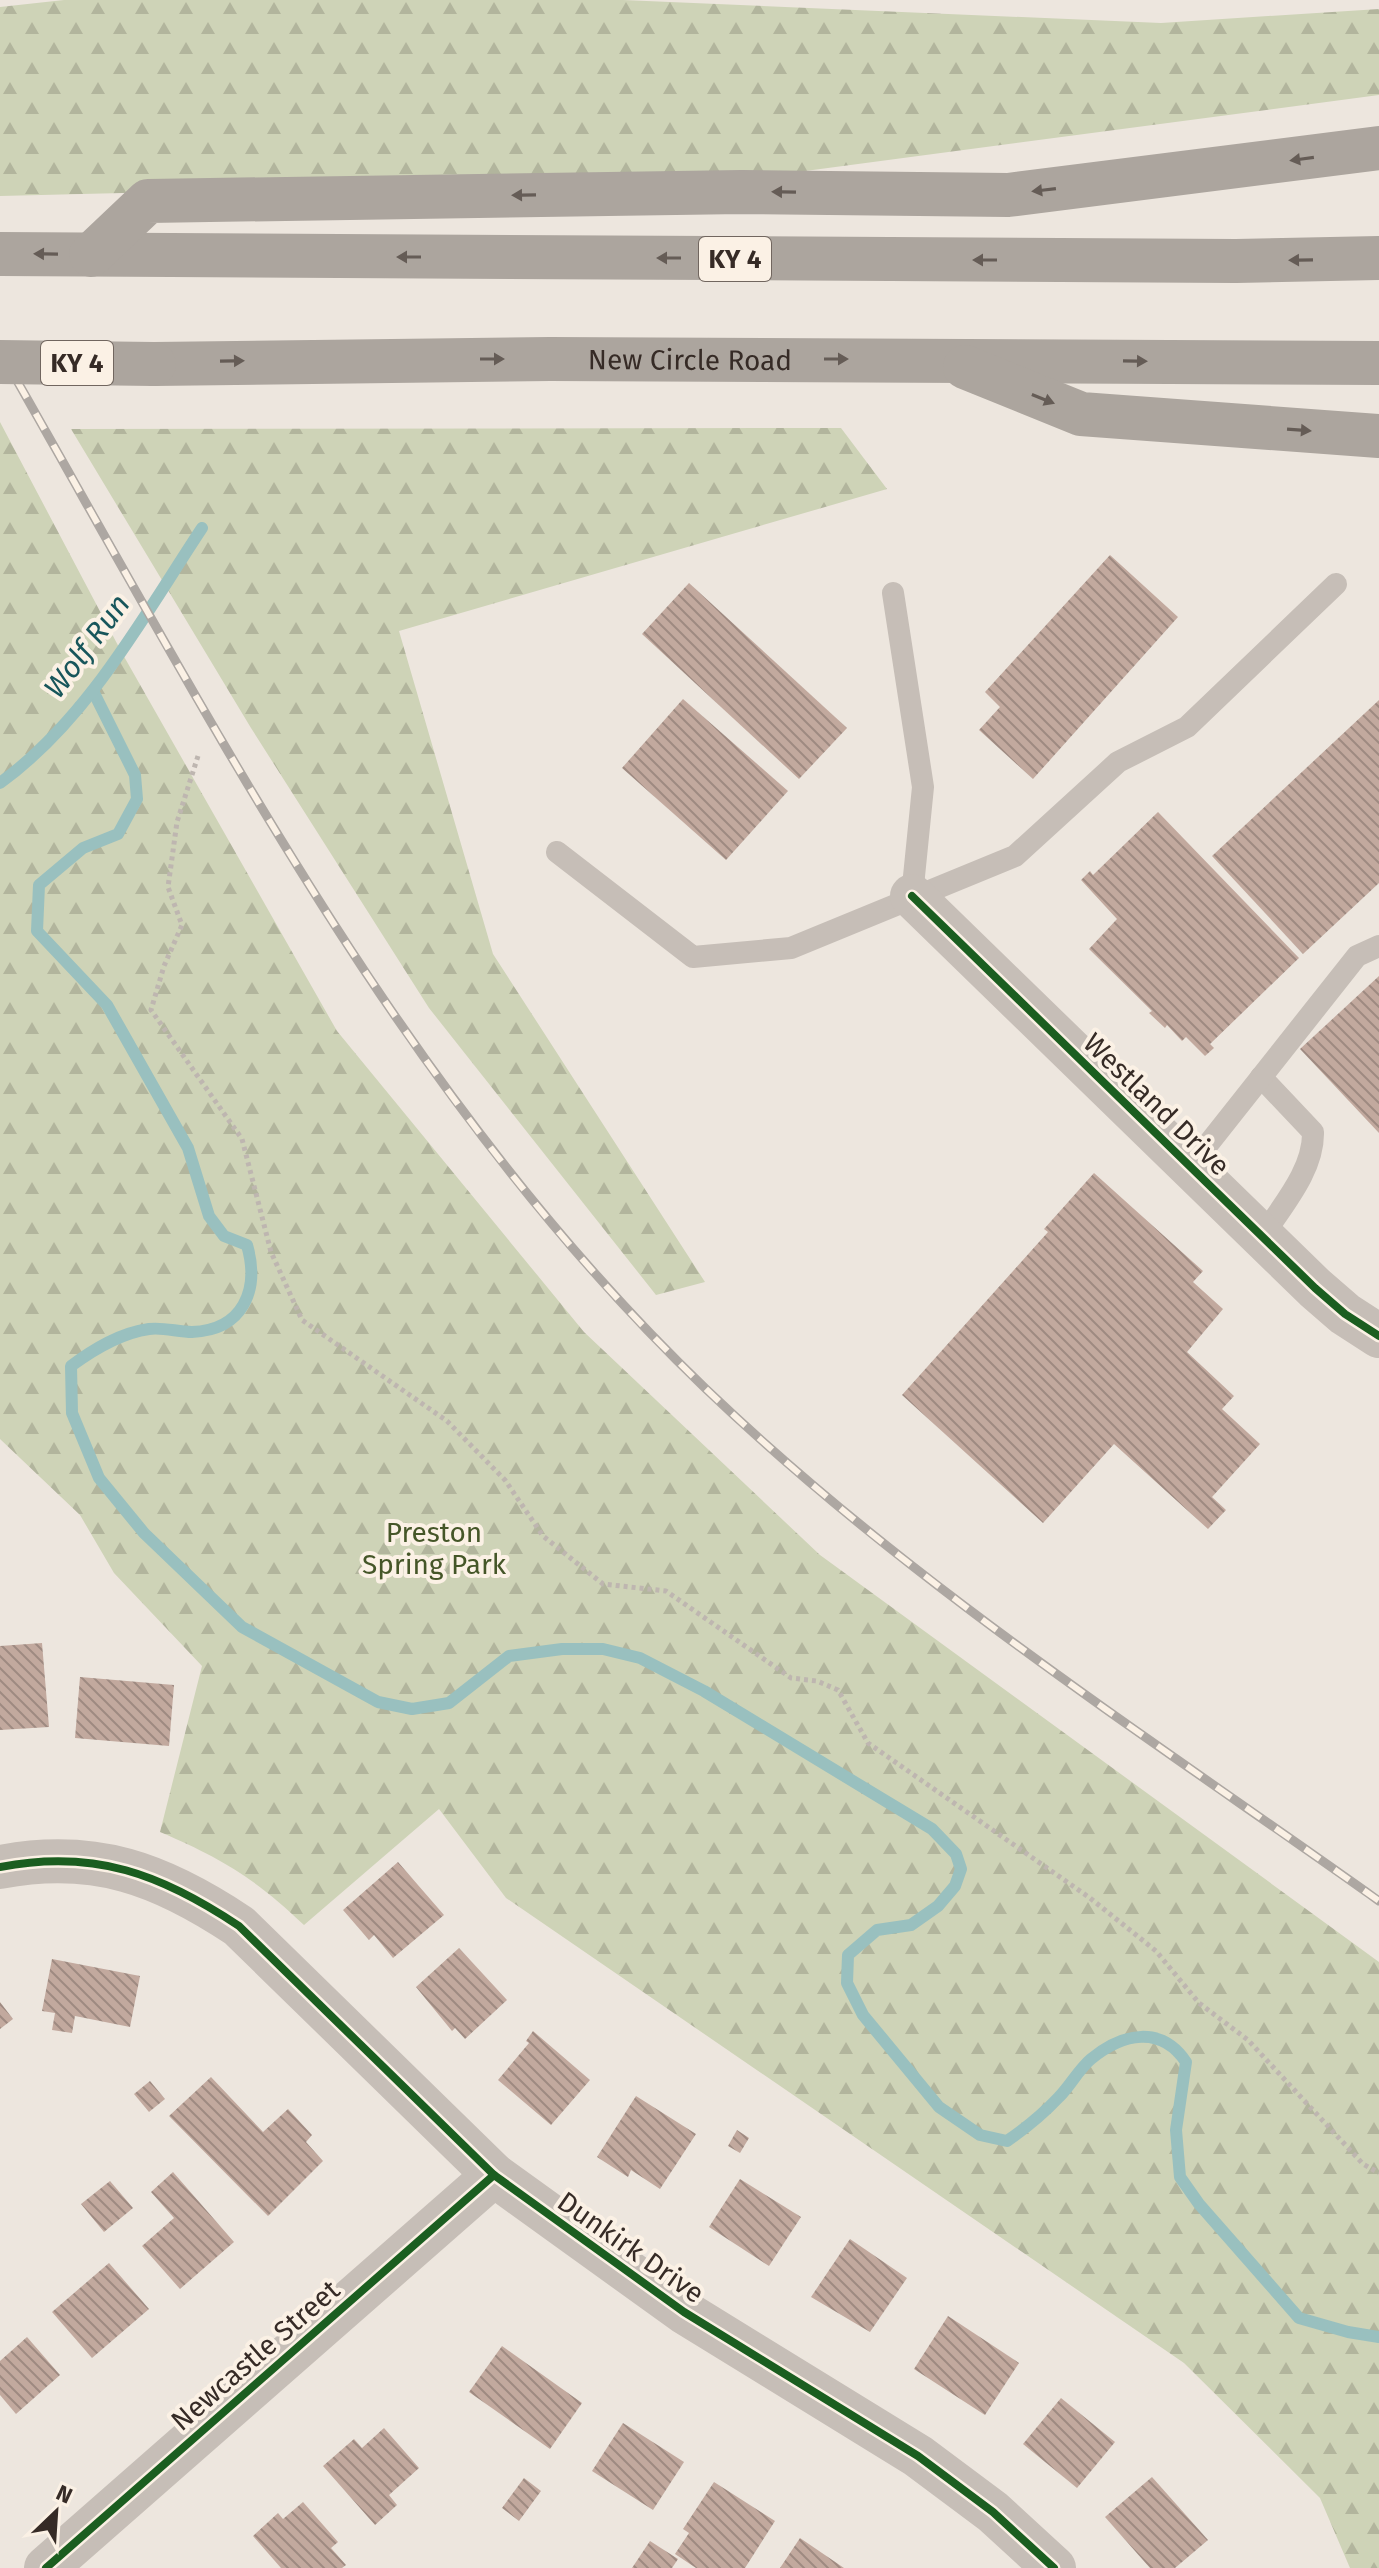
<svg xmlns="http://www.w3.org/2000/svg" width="1379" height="2568" viewBox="0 0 1379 2568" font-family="'Fira Sans',sans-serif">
<defs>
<pattern id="forest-firs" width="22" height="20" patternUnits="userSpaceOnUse" patternTransform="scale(2)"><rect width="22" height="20" fill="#ced3b7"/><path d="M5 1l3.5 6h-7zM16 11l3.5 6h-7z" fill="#b2b59d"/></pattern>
<pattern id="building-back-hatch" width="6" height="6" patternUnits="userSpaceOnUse" patternTransform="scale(2)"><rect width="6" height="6" fill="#c2a99e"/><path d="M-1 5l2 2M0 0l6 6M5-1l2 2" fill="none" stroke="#9e8a81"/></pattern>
</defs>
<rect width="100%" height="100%" fill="#ede6de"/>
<g fill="url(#forest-firs)">
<path d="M64 0H623L1161 23 1379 9V95L752 178 0 196V7Z"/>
<path d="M0 422 122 653 337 1031 584 1332 820 1555 1379 1962V2568H1350L1320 2498 1184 2363 506 1898 439 1809 304 1925C256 1879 221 1858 160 1832L202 1666 114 1573 80 1515 0 1439Z"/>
<path d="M841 428 887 489 399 631 493 954 705 1282 656 1295 429 1008 251 728 71 429Z"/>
</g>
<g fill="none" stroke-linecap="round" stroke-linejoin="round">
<g stroke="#99c0bf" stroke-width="12">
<path d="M93 691 135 775 137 799 118 834 83 848 39 885 37 931 107 1005 188 1148 209 1216 224 1236 247 1245C260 1290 243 1330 192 1332 178 1332 163 1327 149 1329 120 1333 94 1349 71 1366L72 1413 99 1478 144 1533 242 1627 378 1702 412 1709 449 1703 509 1656 562 1649H603L640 1658 704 1691 932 1829 956 1854 961 1869 955 1886 938 1906 911 1925 877 1930 848 1955 847 1983 863 2015 939 2107 980 2135 1007 2141C1026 2128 1043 2114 1059 2097 1070 2086 1079 2069 1091 2059 1123 2033 1161 2025 1186 2062L1176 2130 1180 2177 1199 2204 1299 2318 1348 2332 1379 2337"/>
<path d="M0 783C88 719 143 617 202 528"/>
</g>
</g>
<g fill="url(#building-back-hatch)">
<path d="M1110 555 1178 617 1033 779 979 730 1000 707 985 692Z"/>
<path d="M689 583 847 728 799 779 642 634Z"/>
<path d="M683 699 788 791 726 860 622 768Z"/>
<path d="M1379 700V883L1303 954 1212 856Z"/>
<path d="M1158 812 1299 958 1210 1044 1214 1048 1205 1056 1186 1037 1182 1041 1167 1025 1165 1028 1149 1013 1152 1011 1089 949 1117 919 1081 880 1090 871 1093 875Z"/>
<path d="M1379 976V1133L1300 1049Z"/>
<path d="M1094 1173 1203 1271 1193 1282 1223 1309 1187 1352 1234 1396 1222 1409 1260 1444 1212 1497 1226 1510 1208 1529 1114 1444 1043 1523 902 1395 1048 1232 1044 1229Z"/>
<path d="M42 1643 49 1727 0 1730V1646Z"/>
<path d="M80 1677 174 1685 169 1746 75 1738Z"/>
<path d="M398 1862 444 1915 393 1958 374 1935 369 1940 343 1910Z"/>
<path d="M459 1948 507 2000 465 2039 455 2028 452 2031 416 1987Z"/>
<path d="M52 1959 140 1976 130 2027 75 2016 72 2033 52 2030 55 2013 42 2011Z"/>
<path d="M0 2002 13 2019 0 2029Z"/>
<path d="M533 2031 590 2080 551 2125 498 2080 529 2043 526 2041Z"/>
<path d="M211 2077 263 2132 288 2109 312 2135 306 2142 323 2161 268 2216 169 2116Z"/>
<path d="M150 2081 165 2099 149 2112 134 2094Z"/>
<path d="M636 2096 696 2134 660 2189 631 2170 628 2177 597 2157Z"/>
<path d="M737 2130 749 2138 740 2153 728 2146Z"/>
<path d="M173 2172 234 2242 180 2289 142 2246 174 2218 151 2192Z"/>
<path d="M740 2179 801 2217 769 2266 709 2227Z"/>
<path d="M110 2181 133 2208 104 2232 81 2204Z"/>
<path d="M850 2239 907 2278 870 2332 811 2297Z"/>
<path d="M109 2263 149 2309 92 2358 52 2312Z"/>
<path d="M948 2316 1019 2363 985 2415 914 2369Z"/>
<path d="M27 2337 60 2375 16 2414 0 2395V2361Z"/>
<path d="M502 2346 582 2403 550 2449 469 2392Z"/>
<path d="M1061 2398 1115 2442 1077 2488 1023 2444Z"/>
<path d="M623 2423 684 2462 653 2510 592 2471Z"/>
<path d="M384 2428 419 2468 389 2495 397 2505 375 2525 323 2466 354 2439 362 2448Z"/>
<path d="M1152 2477 1208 2540 1175 2568H1150L1105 2517Z"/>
<path d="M524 2478 541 2491 519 2521 502 2508Z"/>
<path d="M714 2482 775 2521 745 2568H696L675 2554 689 2533 683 2529Z"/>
<path d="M303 2502 338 2542 331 2548 346 2565 342 2568H281L253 2536 278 2513 283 2519Z"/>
<path d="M800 2538 844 2568H780Z"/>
<path d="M650 2541 678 2559 672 2568H632Z"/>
</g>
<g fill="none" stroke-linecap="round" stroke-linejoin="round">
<path stroke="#beb6b0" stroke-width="5" stroke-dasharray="4 4" stroke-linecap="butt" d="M198 756 177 822 168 887 182 925 164 966 151 1010 242 1139 271 1252 302 1320 447 1421 505 1480 543 1536 603 1584 666 1591 791 1678 817 1681 838 1690 868 1743 1090 1898 1156 1951 1199 2003 1248 2040 1363 2164 1379 2173"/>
<g stroke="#c6beb7" stroke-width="22">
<path d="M893 593 923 787 912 896"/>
<path d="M557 852 693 957 791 948 1015 856 1118 762 1187 727 1336 584"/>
<path d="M1261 1077 1313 1132C1314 1170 1282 1206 1262 1237"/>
<path d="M1190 1167 1357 956 1379 946"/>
</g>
<g stroke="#c6beb7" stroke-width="44">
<path d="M912 896 1315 1288 1345 1314 1379 1336"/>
<path d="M0 1867C95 1849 161 1874 239 1926L494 2175 684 2312 918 2456 993 2512 1054 2568"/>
<path d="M46 2568 494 2175"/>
</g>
<g stroke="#aca59e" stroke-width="44">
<path d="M0 254 1236 261 1379 258"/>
<path d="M91 255 148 201 742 192 1008 195 1379 148"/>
<path id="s1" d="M154 364 550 359 1379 363"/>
<path d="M965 367 1081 414 1379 436"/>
</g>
<g stroke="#ada7a2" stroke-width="9">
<path id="rail" d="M0 351C208 714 400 1096 706 1389 910 1584 1150 1738 1379 1901"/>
</g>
<use href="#rail" stroke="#fbf1e5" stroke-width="6" stroke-dasharray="18" stroke-linecap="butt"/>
<path stroke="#aca59e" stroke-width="44" d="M0 362 154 364"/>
<g stroke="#fbf1e5" stroke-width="13">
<g id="cycleway">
<path d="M912 896 1315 1288 1345 1314 1379 1336"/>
<path d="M0 1867C95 1849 161 1874 239 1926L494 2175 684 2312 918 2456 993 2512 1054 2568"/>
<path d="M46 2568 494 2175"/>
</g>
</g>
<use href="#cycleway" stroke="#1b5e20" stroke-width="8"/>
</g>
<defs><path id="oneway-solid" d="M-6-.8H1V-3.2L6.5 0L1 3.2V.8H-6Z" transform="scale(2)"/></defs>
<g fill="#655c56">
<use href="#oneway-solid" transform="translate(1302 159) rotate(172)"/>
<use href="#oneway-solid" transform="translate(1044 190) rotate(173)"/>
<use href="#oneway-solid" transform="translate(784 192) rotate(-179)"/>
<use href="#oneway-solid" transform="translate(524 195) rotate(179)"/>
<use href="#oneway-solid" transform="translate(46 254) rotate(-179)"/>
<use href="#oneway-solid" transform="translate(409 257) rotate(-180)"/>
<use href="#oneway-solid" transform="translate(669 258) rotate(-180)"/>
<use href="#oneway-solid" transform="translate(985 260) rotate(-180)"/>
<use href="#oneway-solid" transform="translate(1301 260) rotate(179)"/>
<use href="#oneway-solid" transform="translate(492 359)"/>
<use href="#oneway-solid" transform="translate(836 359)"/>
<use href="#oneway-solid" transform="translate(232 361) rotate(-1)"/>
<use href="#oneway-solid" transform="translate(1135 361) rotate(1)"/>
<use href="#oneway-solid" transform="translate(1043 399) rotate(22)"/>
<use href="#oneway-solid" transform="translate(1299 430) rotate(4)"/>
</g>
<g text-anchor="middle" stroke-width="8" stroke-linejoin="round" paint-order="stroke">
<g fill="#fbf1e5" stroke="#71665f" stroke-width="2">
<rect x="699" y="237" width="72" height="44" rx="6"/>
<rect x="41" y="341" width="72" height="44" rx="6"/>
</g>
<g font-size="26" font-weight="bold" fill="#362b26">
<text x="735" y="268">KY 4</text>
<text x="77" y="372">KY 4</text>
</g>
<g font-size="28" fill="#362b26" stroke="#fbf1e5">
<text dy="10" stroke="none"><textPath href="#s1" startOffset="536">New Circle Road</textPath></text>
<text transform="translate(1157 1104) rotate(44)" y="10">Westland Drive</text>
<text transform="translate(631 2247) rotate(35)" y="10">Dunkirk Drive</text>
<text transform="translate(255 2355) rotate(-41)" y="10">Newcastle Street</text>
</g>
<g font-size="28" fill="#455628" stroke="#fbf1e5">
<text x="434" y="1542">Preston<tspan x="434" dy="32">Spring Park</tspan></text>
</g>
<g font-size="30" font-style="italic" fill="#18565b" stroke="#fbf1e5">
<text transform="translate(87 646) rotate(-53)" y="10">Wolf Run</text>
</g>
</g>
<g transform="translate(56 2512) rotate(25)" stroke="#fbf1e5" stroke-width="6" paint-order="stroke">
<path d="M0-6L14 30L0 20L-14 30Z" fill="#362b26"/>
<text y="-12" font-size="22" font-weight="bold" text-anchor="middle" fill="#362b26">N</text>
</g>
</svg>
